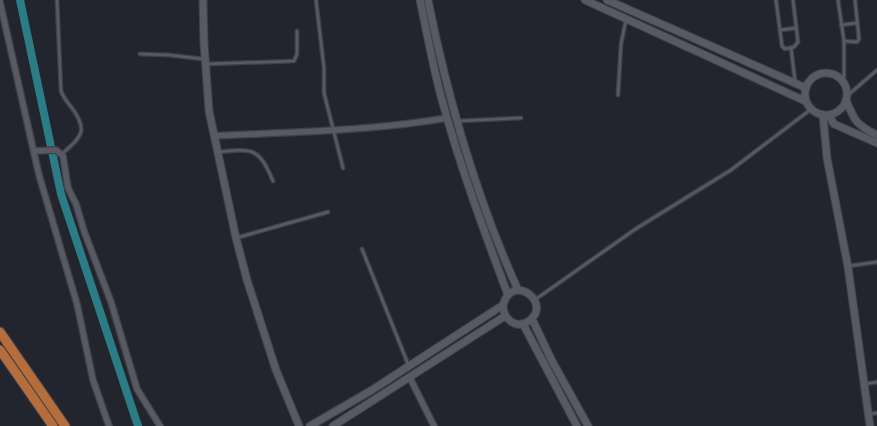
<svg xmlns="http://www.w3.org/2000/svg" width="877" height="426" viewBox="0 0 877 426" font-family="'Noto Serif',serif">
<rect width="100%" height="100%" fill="#23252e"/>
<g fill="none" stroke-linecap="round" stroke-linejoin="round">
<path stroke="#2b7c85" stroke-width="8" d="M20 0 61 194 138 426"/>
<g stroke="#3f4148" stroke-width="5">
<g id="service">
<path d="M57 0 61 91C63 97 67 102 72 108 89 131 81 137 62 154"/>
<path d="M316 0 324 68V93L343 168"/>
<path d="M776 0 782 46 785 49 794 47 798 42 793 0"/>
<path d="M838 0 844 41V84"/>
<path d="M841 25 857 23"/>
<path d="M780 30 796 28"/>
<path d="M844 41 857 42 859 39 855 0"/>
<path d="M791 48 795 81"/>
<path d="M140 54 169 55 203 59"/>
<path d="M207 64 294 61 297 54V31"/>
<path d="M618 95 621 44 626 20"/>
<path d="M847 96 877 70"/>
<path d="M458 121 521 118"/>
<path d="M219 152C253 148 259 148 273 181"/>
<path d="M236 238 328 212"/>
<path d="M362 249 408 364"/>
<path d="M849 266 877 262"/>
<path d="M536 299 637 228 731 170 810 110"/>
<path d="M866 384 877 382"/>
<path d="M869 414 877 413"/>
</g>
</g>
<g stroke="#3f4148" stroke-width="8">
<g id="minor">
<path d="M0 2 39 175 77 304 93 380 109 426"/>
<path d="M214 136C292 132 371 131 447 118"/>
<path d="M34 151 56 150 63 156 68 188 76 204 84 231 111 302 137 389 160 426"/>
<path d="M410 378 434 426"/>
</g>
</g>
<g stroke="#3f4148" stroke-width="9">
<g id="tertiary">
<path d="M203 0 204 43 209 111 236 238 247 280 276 370 299 426"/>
<path d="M420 0C427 33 433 67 442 100 460 166 484 231 508 295"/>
<path d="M428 0C448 100 476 197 518 290"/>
<path d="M585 0 805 101"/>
<path d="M607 0 806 88"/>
<circle cx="826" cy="94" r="21"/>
<path d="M846 100C854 120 856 125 877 135"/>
<path d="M823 116 827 158 848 267 870 426"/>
<path d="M829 116 834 124 877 143"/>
<path d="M532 319 552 361 588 426"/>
<path d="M523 324 577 426"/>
<path d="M310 426 372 390 503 305C513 271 553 304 529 321 516 330 503 319 503 305"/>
<path d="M333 426 505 316"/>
</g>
</g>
<g stroke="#3f4148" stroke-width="11">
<g id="primary">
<path d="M0 332 65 426"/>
<path d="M0 350 53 426"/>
</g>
</g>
<use href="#service" stroke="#575964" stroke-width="2.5"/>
<use href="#minor" stroke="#575964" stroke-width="5.5"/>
<use href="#tertiary" stroke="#575964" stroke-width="7"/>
<use href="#primary" stroke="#b56d3c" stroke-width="9"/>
</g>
</svg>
